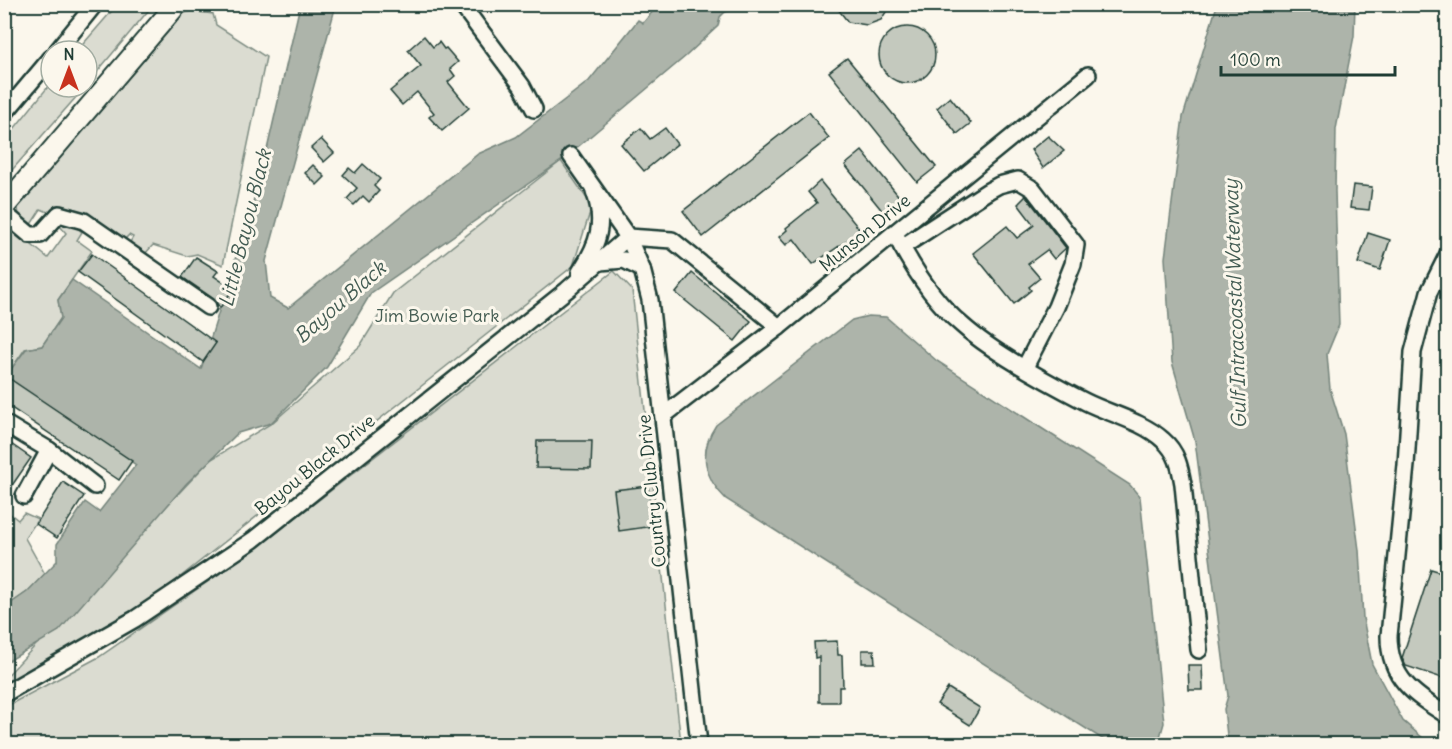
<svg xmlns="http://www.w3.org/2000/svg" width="1452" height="749" viewBox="0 0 1452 749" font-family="Delius,sans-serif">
<rect width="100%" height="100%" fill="#fbf7ec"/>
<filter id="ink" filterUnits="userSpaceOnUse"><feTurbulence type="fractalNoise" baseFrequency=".0167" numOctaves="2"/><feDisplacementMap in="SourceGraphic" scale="12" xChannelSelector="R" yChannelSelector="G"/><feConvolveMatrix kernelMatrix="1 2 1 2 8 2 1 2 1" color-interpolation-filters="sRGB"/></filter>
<g filter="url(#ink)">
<g fill="#dbdcd1" stroke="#7d8c82" stroke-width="1.5">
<path d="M117 5H153L87 84V51H77Z"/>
<path d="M192 11 213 14 216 25 266 57 223 265 197 254 187 256 153 245 144 255 129 244 133 237 129 235 122 242C102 229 73 197 50 213L41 209 30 226 19 218 18 207 184 13Z"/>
<path d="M51 83V87H85L5 178V140Z"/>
<path d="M561 161 592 206 573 266 131 616 5 689 4 679 210 460 272 423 360 346 393 293Z"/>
<path d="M68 221 82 232 77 240 92 251 58 300 61 318 42 346 25 349 5 378V228L12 229 48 258 66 233 59 225Z"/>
<path d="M614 271 632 290 681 744H5V707L99 657 258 547Z"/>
<path d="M4 499 11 505 8 512 18 520 24 513 38 519 25 538 45 574 27 592 5 608Z"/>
</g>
<g fill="#adb4aa" stroke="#74847b" stroke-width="1.5">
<path d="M300 5H336L266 261 270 298 288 308 478 154 516 137 589 81 638 20 643 23 658 5H747L725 12 720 17 718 26 686 56 561 161 371 293 327 367 271 423 238 433 186 484 59 631 5 663 4 608 27 592 57 561V544L85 502 99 512 136 465 6 376 26 349 42 346 61 318 58 300 72 280 201 369 261 176Z"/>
<path d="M1217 5H1355L1354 36 1336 129 1335 191 1339 325 1327 354 1330 389 1344 434 1359 550 1363 618 1372 664 1403 721 1430 744H1228L1224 709 1228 696 1195 441 1172 362 1165 258 1183 117Z"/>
<path d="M868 316 886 317 937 361 1130 485 1140 497 1164 723 1158 744H1110L726 499C704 478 698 452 716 425L852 320Z"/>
</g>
<g fill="#c4c9be" stroke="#1f3d34" stroke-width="1.5">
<path d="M834 4H891L881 20 867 25 848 22Z"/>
<circle cx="907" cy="55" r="28"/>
<path d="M424 36 433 47 439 42 444 49 446 48 458 62 450 69 455 76 448 82 469 108 442 131 429 117 434 113 417 92 402 105 390 91 421 66 408 50Z"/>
<path d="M847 58 936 167 917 182 829 72Z"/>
<path d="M950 97 971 123 957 134 937 108Z"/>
<path d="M809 112 829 138 703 237 683 211Z"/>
<path d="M641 128 650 139 665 128 677 144 644 171 621 144Z"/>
<path d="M1048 136 1064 151 1043 168 1031 150Z"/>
<path d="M321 139 334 153 324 162 311 148Z"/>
<path d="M862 151 901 199 884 213 845 165Z"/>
<path d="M363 164 380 179 374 186 379 191 369 202 363 196 354 205 347 199 357 188 343 175 349 168 355 173Z"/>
<path d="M313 165 325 177 317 185 305 173Z"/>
<path d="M820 181 861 231 813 264 794 239 786 245 779 237 787 230 786 228 817 203 808 192Z"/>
<path d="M1353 185 1372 187 1369 210 1350 208Z"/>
<path d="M1026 196 1066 248 1054 259 1047 250 1028 264 1040 278 1029 287 1031 290 1014 304 973 253 1007 226 1017 238 1034 225 1018 204Z"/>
<path d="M1368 233 1390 240 1380 270 1358 263Z"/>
<path d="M92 254 216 343 203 362 78 272Z"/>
<path d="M196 257 218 271 214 276 233 289 220 308 214 299 182 277Z"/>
<path d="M692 273 751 321 735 341 676 293Z"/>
<path d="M4 375 132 461 119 480 4 403Z"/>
<path d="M537 441H592L591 469 536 468Z"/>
<path d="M11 444 31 458 4 497V454Z"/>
<path d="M63 482 84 496 57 538 36 524Z"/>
<path d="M648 486 653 526 619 531 614 490Z"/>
<path d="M1431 569 1448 574V680L1406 666 1402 658Z"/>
<path d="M837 641 838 655H842L843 687H839V702H819V657L815 658 814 642Z"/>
<path d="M862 650H874L875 663H862Z"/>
<path d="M1188 665H1202L1203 690H1189Z"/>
<path d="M948 688 980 708 970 725 937 704Z"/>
</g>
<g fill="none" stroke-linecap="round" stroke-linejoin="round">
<g stroke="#1f3d34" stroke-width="20">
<g id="minor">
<path d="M461 4 522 86 534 109"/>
<path d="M57 51 95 4"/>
<path d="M4 114 51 58"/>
<path d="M571 156 628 237 672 240 779 327"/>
<path d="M4 213 30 235H40L59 214 84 221 208 307"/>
<path d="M895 234C912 267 933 301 962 325 992 352 1049 383 1086 402 1110 414 1142 421 1163 440 1177 452 1180 467 1183 484L1199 650"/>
<path d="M902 247 988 191 999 185 1018 180 1033 189 1076 245 1073 264 1056 307 1025 367"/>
<path d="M1448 254 1429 292 1413 352 1406 465 1389 636C1389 678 1414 695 1448 716"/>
<path d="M600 262 624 260 642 269"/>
<path d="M580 272C598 245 606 223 594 191"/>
<path d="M663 416 779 327 1088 75"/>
<path d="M4 423 49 450 24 496"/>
<path d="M49 450 95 486"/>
<path d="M4 694 135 619 253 540 567 290 628 237 642 269 650 300 699 744"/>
</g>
</g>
<g stroke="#1f3d34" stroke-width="24">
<path id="major" d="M4 207 177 4"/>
</g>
<use href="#minor" stroke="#fbf7ec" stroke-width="15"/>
<use href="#major" stroke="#fbf7ec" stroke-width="20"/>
</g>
</g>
<g text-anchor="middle" stroke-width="6" stroke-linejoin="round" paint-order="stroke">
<g font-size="18" fill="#1f3d34" stroke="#fbf7ec">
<text transform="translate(865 233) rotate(-39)" y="6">Munson Drive</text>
<text transform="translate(315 465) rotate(-39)" y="6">Bayou Black Drive</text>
<text transform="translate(652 491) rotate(-96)" y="6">Country Club Drive</text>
</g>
<g font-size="18" fill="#455d53" stroke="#fbf7ec">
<text x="437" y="322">Jim Bowie Park</text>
</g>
<g font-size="20" font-style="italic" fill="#425b52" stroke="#fbf7ec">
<text transform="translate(245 228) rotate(-76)" y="7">Little Bayou Black</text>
<text transform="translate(340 302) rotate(-41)" y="7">Bayou Black</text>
<text transform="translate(1235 304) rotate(-92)" y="7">Gulf Intracoastal Waterway</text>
</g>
</g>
<rect width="1452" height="749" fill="none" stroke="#fbf7ec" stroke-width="24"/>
<rect x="12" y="12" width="1428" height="725" fill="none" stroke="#1f3d34" stroke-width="2" filter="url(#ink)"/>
<g transform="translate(69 69)"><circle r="28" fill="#fbf7ec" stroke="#a3ada2" stroke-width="1.5"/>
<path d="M0-4.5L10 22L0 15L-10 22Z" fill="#c8321e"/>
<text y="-9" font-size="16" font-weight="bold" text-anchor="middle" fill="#1f3d34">N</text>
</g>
<path d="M1221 66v9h174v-9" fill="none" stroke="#1f3d34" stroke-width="3"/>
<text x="1230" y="66" font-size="18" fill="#1f3d34" stroke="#fbf7ec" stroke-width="4.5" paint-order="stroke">100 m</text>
</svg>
